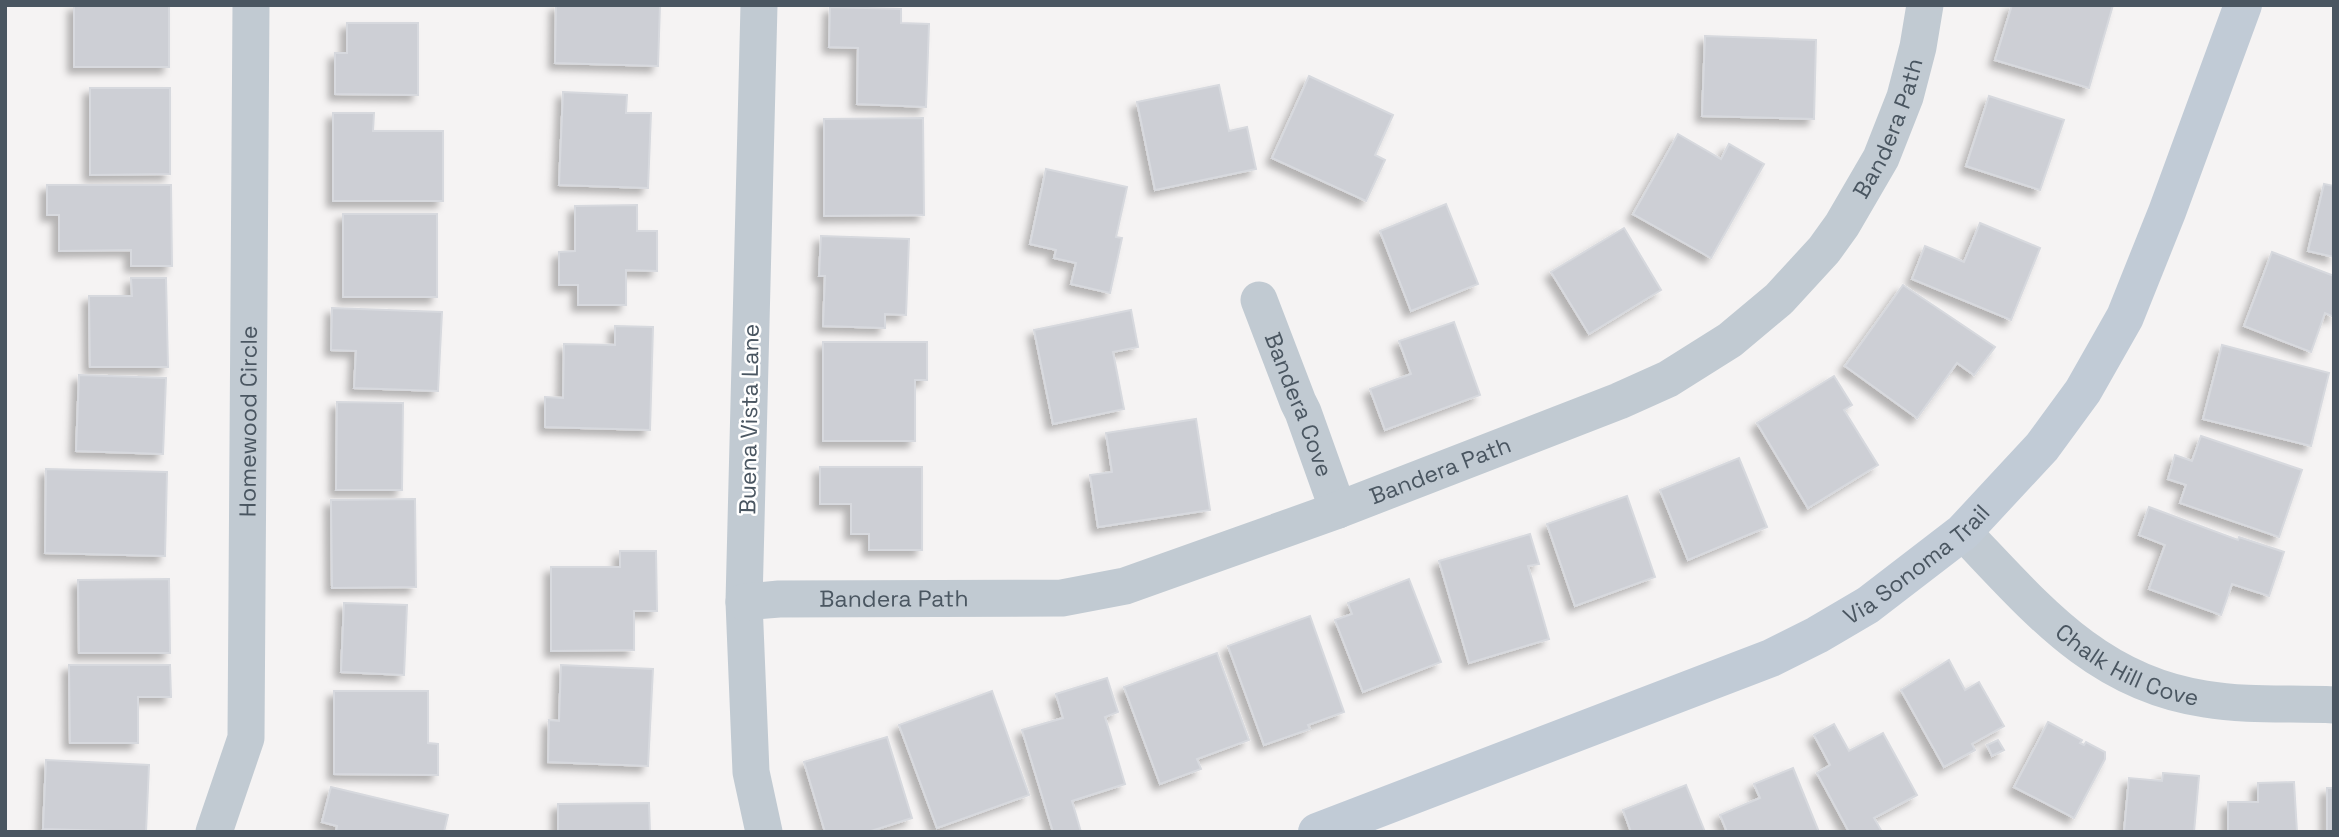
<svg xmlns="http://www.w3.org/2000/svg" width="2339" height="837" viewBox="0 0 2339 837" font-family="'Space Grotesk',sans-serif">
<defs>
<filter id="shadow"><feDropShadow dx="-6" dy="6" stdDeviation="3.5" flood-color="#0004"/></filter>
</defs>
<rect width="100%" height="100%" fill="#f5f3f3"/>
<g fill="#cdcfd5" stroke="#d7d9de" stroke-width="2" filter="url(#shadow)">
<rect x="74" y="5" width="95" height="62"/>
<path d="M556 5H660L658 66 555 63Z"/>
<path d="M2012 5H2113L2089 88 1995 60Z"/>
<path d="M830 7 901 9V23L929 24 926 107 857 104 858 48 829 47Z"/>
<path d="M347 23H418V95L335 94V53H347Z"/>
<path d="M1705 36 1816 40 1814 119 1702 116Z"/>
<path d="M1309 76 1393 115 1375 155 1385 160 1366 201 1272 158Z"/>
<path d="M1219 85 1229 131 1247 127 1256 169 1155 190 1137 102Z"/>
<path d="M90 88H170V174L90 175Z"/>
<path d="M563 92 627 95 626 113H651L648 188 559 185Z"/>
<path d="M1989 96 2064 120 2040 190 1966 166Z"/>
<path d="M333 113H374L373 131H443V201H333Z"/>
<path d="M923 118 924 215 824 216V119Z"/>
<path d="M1678 134 1721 159 1729 144 1764 164 1711 258 1633 214Z"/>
<path d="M1046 169 1127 187 1116 237 1122 238 1110 293 1071 284 1076 263 1054 258 1056 250 1030 244Z"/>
<path d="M2324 184 2334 186V257L2308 251Z"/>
<path d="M47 185H171L172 266H131V250L59 251V215H47Z"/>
<path d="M1446 204 1478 284 1411 311 1380 231Z"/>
<path d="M637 205V231H657V271L626 270V305H578V285H559V252L575 251V206Z"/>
<rect x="343" y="214" width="94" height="83"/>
<path d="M1980 223 2040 248 2011 320 1912 279 1925 246 1964 262Z"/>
<path d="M1624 228 1661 290 1589 334 1551 272Z"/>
<path d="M821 236 909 239 906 315 885 314V328L823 326 825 276H819Z"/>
<path d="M2272 252 2334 276V317L2325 313 2311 352 2244 326Z"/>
<path d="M131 278H166L168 367H90L89 296H132Z"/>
<path d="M1903 285 1995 347 1974 375 1957 363 1917 418 1845 366Z"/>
<path d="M332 308 442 312 438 391 354 388 356 351 331 350Z"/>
<path d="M1131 310 1138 347 1113 352 1124 409 1053 424 1034 330Z"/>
<path d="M1454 322 1480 395 1385 430 1370 389 1411 374 1399 341Z"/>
<path d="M615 326 653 327 650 430 545 427V397L563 398 564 344 615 345Z"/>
<path d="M823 342H927V380H915V441H823Z"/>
<path d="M2222 345 2329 373 2311 446 2203 419Z"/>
<path d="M79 375 166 378 163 454 76 451Z"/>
<path d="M1834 376 1852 405 1844 410 1878 465 1808 508 1757 423Z"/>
<path d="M337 402 403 403 402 490H336Z"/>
<path d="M1196 419 1210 510 1098 527 1090 475 1112 472 1106 433Z"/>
<path d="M2201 436 2302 470 2279 537 2180 503 2186 485 2168 479 2175 455 2192 461Z"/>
<path d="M1739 458 1767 527 1688 560 1660 490Z"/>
<path d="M820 467H922V550H869V534H851V504H820Z"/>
<path d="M46 469 167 472 165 556 45 553Z"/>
<path d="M1627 496 1655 577 1575 606 1547 524Z"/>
<path d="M415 499 416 587 332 588 331 500Z"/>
<path d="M2149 507 2238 540 2239 537 2284 552 2269 596 2232 584 2221 615 2149 589 2165 545 2139 535Z"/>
<path d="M1530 534 1539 564 1528 566 1549 639 1469 663 1439 561Z"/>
<path d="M620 551H656L657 611H634V650L551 651V567H620Z"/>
<path d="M169 579 170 653H79L78 580Z"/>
<path d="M1409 579 1441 662 1363 692 1335 620 1352 614 1348 603Z"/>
<path d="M344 603 407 605 404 675 341 672Z"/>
<path d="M1310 616 1344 712 1308 725 1310 729 1264 745 1228 646Z"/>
<path d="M1217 653 1249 740 1197 759 1201 769 1160 784 1124 687Z"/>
<path d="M1949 660 1965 690 1979 682 2004 726 1972 744 1975 750 1944 767 1901 690Z"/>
<path d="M69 665H170L171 697H138V743H70Z"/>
<path d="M561 665 653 669 648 766 548 762 549 720 559 721Z"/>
<path d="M1107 678 1118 712 1105 717 1125 784 1072 801 1081 832H1053L1022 730 1063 718 1056 694Z"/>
<path d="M334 691H428V743L438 744V775L334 774Z"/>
<path d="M992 691 1029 795 937 828 899 725Z"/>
<path d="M2048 722 2082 740 2080 743 2084 745 2086 742 2105 752V759L2074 818 2014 787Z"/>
<path d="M1834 724 1849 751 1883 733 1917 795 1874 818 1882 832H1849L1817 773 1830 765 1814 735Z"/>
<path d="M887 737 912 818 868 832H825L804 762Z"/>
<path d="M1998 740 2004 750 1992 756 1987 745Z"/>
<path d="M46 760 149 765 146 832 43 829Z"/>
<path d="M1793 768 1819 832H1727L1720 815 1760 798 1754 784Z"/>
<path d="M2163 773 2199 776 2194 832H2124L2129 778 2162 781Z"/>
<path d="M2294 782 2297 832H2228V802H2258V783Z"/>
<path d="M1686 785 1705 832H1631L1623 810Z"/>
<path d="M331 787 448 815 444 832H336L337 826 322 822Z"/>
<rect x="2327" y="788" width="7" height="44"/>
<path d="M649 803 650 832H558V804Z"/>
</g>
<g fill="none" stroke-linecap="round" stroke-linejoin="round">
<g stroke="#c1cad2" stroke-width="37">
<path d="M759 5 744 602 751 772 764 832"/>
<path id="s1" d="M1259 300 1298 402 1303 412 1338 510"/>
<path id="s2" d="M1963 532C2035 607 2096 683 2205 699 2247 706 2291 703 2334 705"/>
<path id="s3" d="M744 602 779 599 1062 598 1125 586 1338 510 1619 401 1668 379 1730 340 1779 299 1824 250 1842 225 1881 158 1905 97 1918 47 1925 5"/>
<path id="s4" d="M214 832 246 738 251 5"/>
</g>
<path stroke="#c1cbd6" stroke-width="38" id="s5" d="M1317 832 1771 658 1817 635 1868 605 1963 532 2042 447 2083 391 2125 317 2167 212 2243 5"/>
</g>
<g text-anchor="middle" stroke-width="5" stroke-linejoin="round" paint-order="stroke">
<g font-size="23" fill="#4a5661" stroke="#fff">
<text dy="8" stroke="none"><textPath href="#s3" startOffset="1306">Bandera Path</textPath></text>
<text dy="8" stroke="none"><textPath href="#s1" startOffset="112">Bandera Cove</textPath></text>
<text transform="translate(749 419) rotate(-89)" y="8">Buena Vista Lane</text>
<text dy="8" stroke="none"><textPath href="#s4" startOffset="416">Homewood Circle</textPath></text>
<text dy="8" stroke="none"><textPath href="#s3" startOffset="718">Bandera Path</textPath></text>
<text dy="8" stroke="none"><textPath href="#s5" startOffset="660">Via Sonoma Trail</textPath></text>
<text dy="8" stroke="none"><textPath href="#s3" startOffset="150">Bandera Path</textPath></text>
<text dy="8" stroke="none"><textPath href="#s2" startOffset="215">Chalk Hill Cove</textPath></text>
</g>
</g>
<rect width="2339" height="837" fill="none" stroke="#4a5661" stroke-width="14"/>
</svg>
